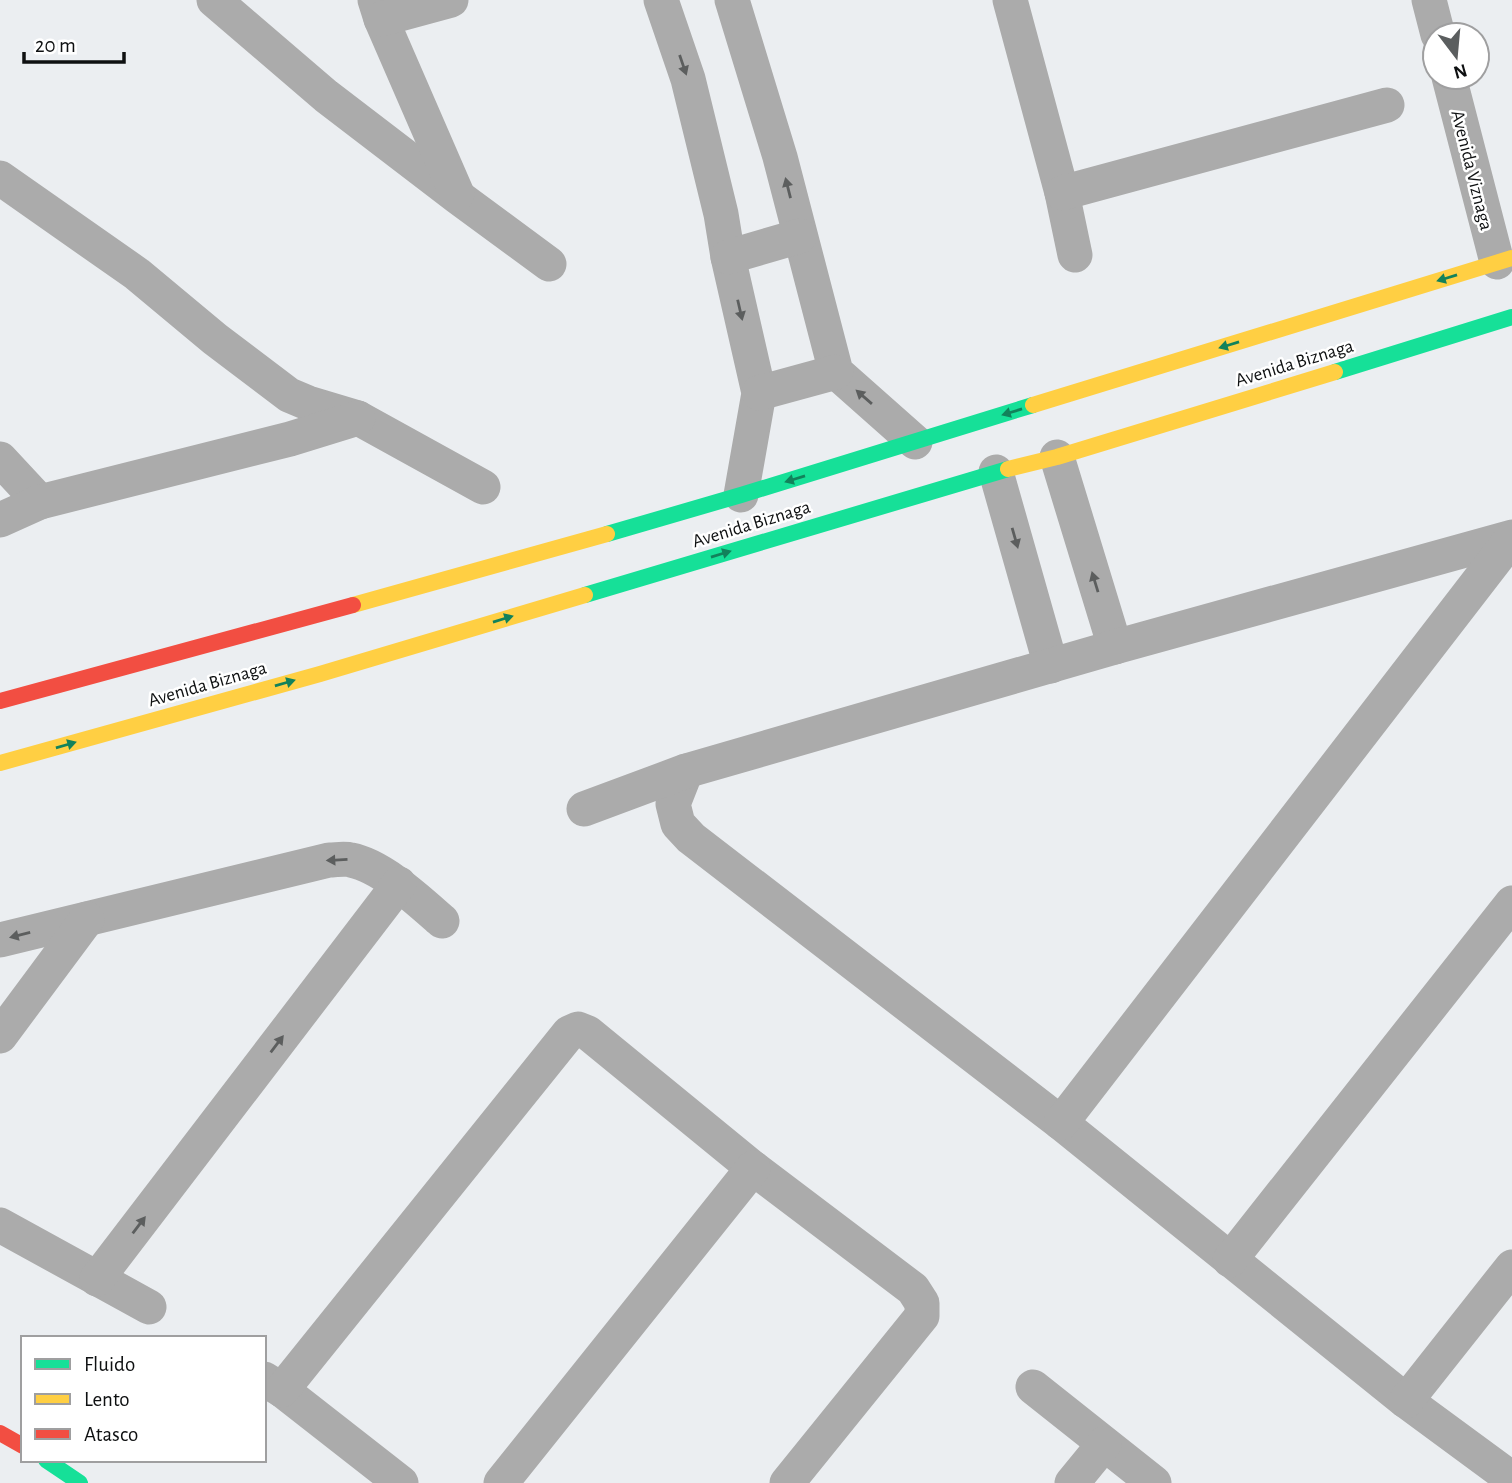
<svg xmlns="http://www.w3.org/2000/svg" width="1512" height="1483" viewBox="0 0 1512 1483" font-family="'Alegreya Sans',sans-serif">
<rect width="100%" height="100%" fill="#ebeef1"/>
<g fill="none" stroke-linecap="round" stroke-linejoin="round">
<g stroke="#ababab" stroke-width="35">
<path d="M214 0 326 96 458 197 549 264"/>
<path d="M375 0 381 19 457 194"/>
<path d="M661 0 688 79 721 214 728 257 759 393 741 495"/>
<path d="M732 0 780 157 836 372 915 442"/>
<path d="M1010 0 1062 193 1075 255"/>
<path d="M1429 0 1438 35"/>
<path d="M381 19 451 0"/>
<path d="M1449 77 1497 262"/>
<path d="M0 178 137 274 215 339 289 395 308 403 358 418 483 487"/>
<path d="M1062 193 1387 105"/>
<path d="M728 257 800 236"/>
<path d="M759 393 836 372"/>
<path d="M1057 457 1115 647"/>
<path d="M0 459 40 502"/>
<path d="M996 472 1051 666"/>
<path d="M0 520 40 502 290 439 358 418"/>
<path d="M686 771 673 804 678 824 691 838 1061 1123 1406 1401 1512 1479"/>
<path d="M584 809 686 771 1115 647 1512 537"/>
<path d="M0 940 329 860C336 860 344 858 351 860 382 866 419 901 442 921"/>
<path d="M0 1036 87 919"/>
<path d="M1061 1123 1512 538"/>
<path d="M0 1225 149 1307"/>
<path d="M1230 1260 1512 903"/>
<path d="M97 1279 399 884"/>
<path d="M264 1379 282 1390 401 1483"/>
<path d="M1033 1387 1154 1483"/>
<path d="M282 1390 569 1033 578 1029 588 1033 753 1168 913 1289 922 1303V1316L787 1483"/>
<path d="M1406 1401 1512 1267"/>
<path d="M501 1483 753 1168"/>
<path d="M1072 1483 1104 1444"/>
</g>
<g stroke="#16e098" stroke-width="16">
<path d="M1335 372 1512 317"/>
<path d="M607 534 741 495 1033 405"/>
<path d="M585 595 1008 469"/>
<path d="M46 1460 80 1483"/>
</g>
<g stroke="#ffcf43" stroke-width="16">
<path d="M1033 405 1512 258"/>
<path d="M1008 469 1057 457 1335 372"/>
<path d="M353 605 607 534"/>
<path d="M0 763 320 674 585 595"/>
</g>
<g stroke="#f24e42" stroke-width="16">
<path d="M0 701 353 605"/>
<path d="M0 1433 23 1446"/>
</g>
</g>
<defs><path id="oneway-solid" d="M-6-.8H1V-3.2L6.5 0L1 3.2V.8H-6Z" transform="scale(1.75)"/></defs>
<g fill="#5c5e5e">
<use href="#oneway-solid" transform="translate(683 65) rotate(71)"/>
<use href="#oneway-solid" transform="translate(788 188) rotate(-104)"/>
<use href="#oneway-solid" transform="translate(740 310) rotate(77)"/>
<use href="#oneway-solid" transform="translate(864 397) rotate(-139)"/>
<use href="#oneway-solid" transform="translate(1015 538) rotate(74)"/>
<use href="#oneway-solid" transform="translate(1095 582) rotate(-107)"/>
<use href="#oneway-solid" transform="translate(337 860) rotate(177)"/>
<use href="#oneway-solid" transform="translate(20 935) rotate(166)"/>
<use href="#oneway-solid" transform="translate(277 1044) rotate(-53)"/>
<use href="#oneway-solid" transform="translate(139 1225) rotate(-53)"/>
</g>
<g fill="#12825b">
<use href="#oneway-solid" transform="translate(1447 278) rotate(163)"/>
<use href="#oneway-solid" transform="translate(1229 345) rotate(163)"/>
<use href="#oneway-solid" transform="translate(1012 412) rotate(163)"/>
<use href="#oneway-solid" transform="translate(795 479) rotate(163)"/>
<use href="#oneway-solid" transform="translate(721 554) rotate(-17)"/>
<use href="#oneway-solid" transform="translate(503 619) rotate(-17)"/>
<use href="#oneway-solid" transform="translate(285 683) rotate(-16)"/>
<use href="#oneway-solid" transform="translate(66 745) rotate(-16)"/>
</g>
<g text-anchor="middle" stroke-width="5" stroke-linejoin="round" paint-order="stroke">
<g font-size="19" fill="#0e1011" stroke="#fff">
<text transform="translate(1473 170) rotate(76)" y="7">Avenida Viznaga</text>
<text transform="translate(1294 362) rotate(-17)" y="7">Avenida Biznaga</text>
<text transform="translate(751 523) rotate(-17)" y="7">Avenida Biznaga</text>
<text transform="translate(207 683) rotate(-16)" y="7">Avenida Biznaga</text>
</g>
</g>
<rect x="21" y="1336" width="245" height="126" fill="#ffffff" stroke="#9f9fa0" stroke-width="2"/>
<rect x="35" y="1359" width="35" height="10" fill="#16e098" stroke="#9f9fa0" stroke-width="2"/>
<text x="84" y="1371" font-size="21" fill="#0e1011">Fluido</text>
<rect x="35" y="1394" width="35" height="10" fill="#ffcf43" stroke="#9f9fa0" stroke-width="2"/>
<text x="84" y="1406" font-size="21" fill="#0e1011">Lento</text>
<rect x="35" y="1429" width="35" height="10" fill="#f24e42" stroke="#9f9fa0" stroke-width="2"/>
<text x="84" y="1441" font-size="21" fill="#0e1011">Atasco</text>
<g transform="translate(1456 56) rotate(164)"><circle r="33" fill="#ffffff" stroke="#9f9fa0" stroke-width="2"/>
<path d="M0-5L12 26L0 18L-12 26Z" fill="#5b5e5f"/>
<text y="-10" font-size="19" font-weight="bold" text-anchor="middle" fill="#0e1011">N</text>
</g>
<path d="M24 52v10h100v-10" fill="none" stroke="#0e1011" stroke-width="3.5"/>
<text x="35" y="52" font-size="21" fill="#0e1011" stroke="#ffffff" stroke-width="5" paint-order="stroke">20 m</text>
</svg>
